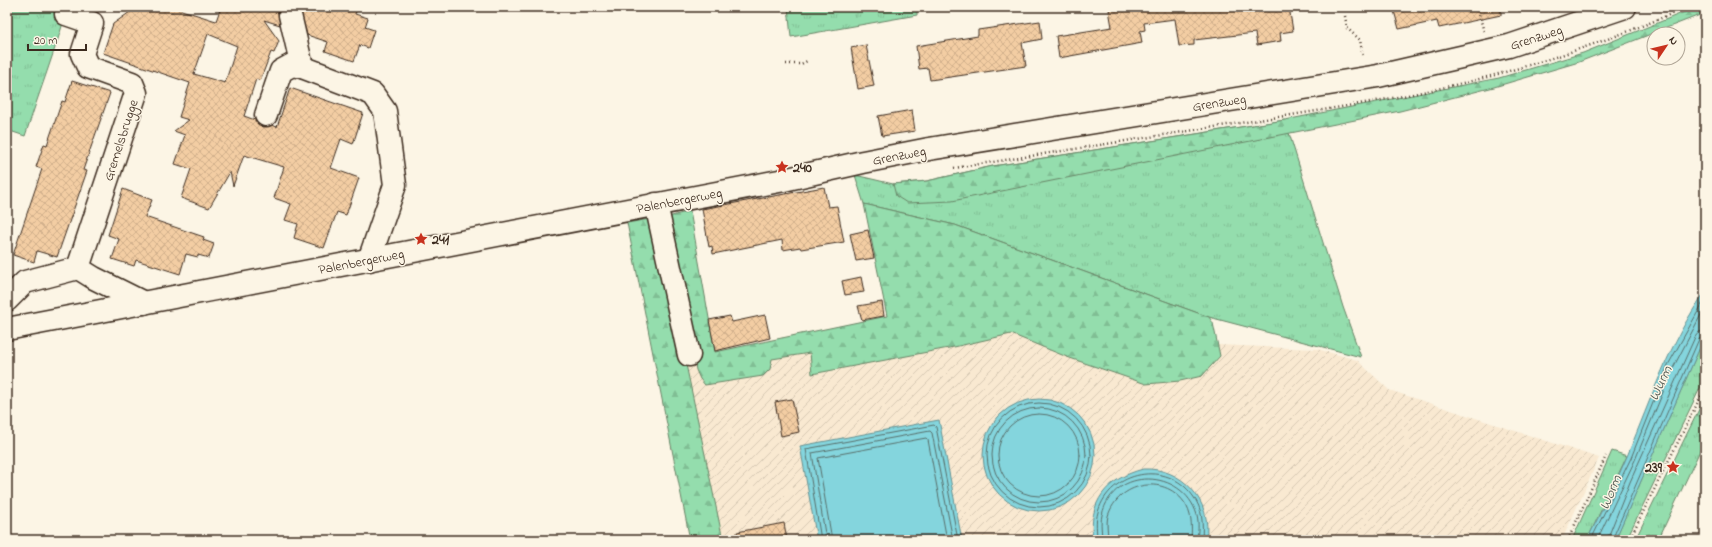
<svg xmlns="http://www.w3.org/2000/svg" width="1712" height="547" viewBox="0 0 1712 547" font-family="'Indie Flower',sans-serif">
<defs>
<pattern id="industrial-furrows" width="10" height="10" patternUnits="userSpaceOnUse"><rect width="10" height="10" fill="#f9e9d1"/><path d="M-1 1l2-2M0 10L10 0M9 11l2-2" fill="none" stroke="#d6c8b3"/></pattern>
<pattern id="grass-tufts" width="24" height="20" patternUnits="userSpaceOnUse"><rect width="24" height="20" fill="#94ddad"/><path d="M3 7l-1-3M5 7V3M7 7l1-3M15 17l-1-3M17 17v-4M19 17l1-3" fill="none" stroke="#80be94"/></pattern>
<pattern id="forest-firs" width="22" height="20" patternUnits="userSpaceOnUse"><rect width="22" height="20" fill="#94ddad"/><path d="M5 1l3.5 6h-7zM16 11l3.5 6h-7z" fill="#80be94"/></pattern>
<pattern id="building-cross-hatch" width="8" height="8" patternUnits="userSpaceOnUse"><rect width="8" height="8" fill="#f3cda3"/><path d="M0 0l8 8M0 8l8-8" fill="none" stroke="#d1b08c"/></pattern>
</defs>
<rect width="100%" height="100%" fill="#fcf5e5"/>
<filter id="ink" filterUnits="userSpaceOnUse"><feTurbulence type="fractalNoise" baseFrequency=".025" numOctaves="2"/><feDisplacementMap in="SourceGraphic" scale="8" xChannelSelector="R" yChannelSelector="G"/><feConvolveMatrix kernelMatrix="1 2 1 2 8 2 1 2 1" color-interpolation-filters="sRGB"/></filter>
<g filter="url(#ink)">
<path fill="url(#industrial-furrows)" d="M867 220 1218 345 1317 349 1357 360 1389 390 1599 458 1562 540H694L661 362 887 316Z"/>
<g fill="url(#grass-tufts)" stroke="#688466">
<path d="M7 7H68C55 51 39 93 25 136L7 130Z"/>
<path d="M788 7H917V15L791 37Z"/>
<path d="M1285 120 1343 307 1361 357 1209 317 955 225 864 204 855 175 893 184 927 181 993 166Z"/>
<path d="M1705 336V378L1626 540H1615Z"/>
<path d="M1705 397V440L1658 540H1635Z"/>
<path d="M1612 451 1627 456 1587 540H1572Z"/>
</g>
<g fill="url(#forest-firs)" stroke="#688466">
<path d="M1697 7H1705V13L1579 62 1494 87 1400 111 952 201 907 203 896 196 893 184 927 181 993 166 1285 120 1499 78 1583 53Z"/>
<path d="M864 204 955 225 1209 317 1213 323 1220 356 1202 376 1180 381 1146 384 1067 357 1011 334 954 347 812 374 810 353 772 359 770 369 763 376 705 385 700 379 696 370 668 217 690 211 715 352 887 316Z"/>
<path d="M650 219 656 222 723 540H690L627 223Z"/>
</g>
<g fill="#84d5dd" stroke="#679191">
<path d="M1705 292V336L1615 540H1587C1601 512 1616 483 1628 454 1651 399 1670 341 1705 292Z"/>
<circle cx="1039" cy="455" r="56"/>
<path d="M939 420 962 540H817L800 446Z"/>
<path d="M1143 469C1182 467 1213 501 1206 540H1093C1088 502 1106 479 1143 469Z"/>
</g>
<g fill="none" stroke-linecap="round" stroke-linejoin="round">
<g stroke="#586e6a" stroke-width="1">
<circle cx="1039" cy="455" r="52"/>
<circle cx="1039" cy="455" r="47"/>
<circle cx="1039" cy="455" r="41"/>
<path d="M821 540 806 449 934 425 936 427 958 540"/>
<path d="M826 540 812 453 930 431 932 433 953 540"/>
<path d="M832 540 818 458 926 438 928 440 947 540"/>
<path d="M1097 540C1097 531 1095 522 1098 512 1110 471 1167 459 1193 496 1203 509 1203 524 1202 540"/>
<path d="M1102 540C1102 532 1100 524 1102 515 1113 466 1183 468 1197 515 1199 523 1198 532 1197 540"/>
<path d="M1108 540C1108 532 1106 524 1108 516 1118 483 1163 473 1184 502 1192 513 1192 526 1191 540"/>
<path d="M1591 540 1631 458 1668 365 1705 299"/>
<path d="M1597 540 1635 460 1673 368 1705 307"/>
<path d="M1607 540 1630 482 1695 337 1699 332 1705 331"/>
<path d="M1612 540 1699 339 1705 336"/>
</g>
</g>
<g fill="url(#building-cross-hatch)" stroke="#3b2a1e" fill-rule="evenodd">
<path d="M137 7H172L216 21 221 7H281L278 12 280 25 264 20 279 41 274 53 271 52 260 81 256 79 244 116 255 120 262 127 272 125 277 127 290 88 363 113 353 144 341 139 331 168 359 178 346 215 337 212 324 248 294 238 298 224 285 220 291 204 274 198 284 167 244 155 233 186 230 172 209 208 181 198 191 169 175 164 185 135 174 131 189 120 179 117 190 83 103 53 113 24ZM208 34 237 46 225 83 194 74Z"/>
<path d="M299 7H358L355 14 368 18 365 27 374 30 368 48 360 45 354 61 325 51 328 42 307 35Z"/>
<path d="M1126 7H1289L1293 31 1280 33 1281 41 1257 45 1255 33 1194 40V45L1179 46 1175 19 1144 23 1145 30 1140 31 1142 43 1059 58 1056 36 1112 27 1109 10Z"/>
<path d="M1393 7H1501V15L1439 28 1437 21 1399 29Z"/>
<path d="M1040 21 1042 39 1022 43 1026 66 930 80 928 68 919 69 916 46 978 36V30Z"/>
<path d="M866 45 874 86 858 89 851 48Z"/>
<path d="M72 81 110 93 83 170 87 171 57 257 37 251 34 262 13 255 42 169 36 167 44 144 47 145 62 101 65 102Z"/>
<path d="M912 110 915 131 882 136 878 116Z"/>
<path d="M824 187 828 207 837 206 844 242 801 249 800 247 783 250 782 240 713 254 712 246 709 247 702 209Z"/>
<path d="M123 189 152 200 145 217 204 237 203 240 214 244 209 258 198 255V257L186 254 180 274 136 260 134 266 112 259 119 239 108 235Z"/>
<path d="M868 230 874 258 856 261 850 234Z"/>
<path d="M861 277 864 292 845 295 842 281Z"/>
<path d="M882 302 884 316 862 320 858 306Z"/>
<path d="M765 315 770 338 715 351 709 320 730 316 732 322Z"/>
<path d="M792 399 799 432 781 436 775 402Z"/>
<path d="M784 523 787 540H738L737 532Z"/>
</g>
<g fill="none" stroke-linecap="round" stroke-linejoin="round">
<g stroke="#3b2a1e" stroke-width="25">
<g id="minor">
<path d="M66 14 92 23 82 54 88 67 132 83 136 93 78 268"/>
<path d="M290 15 302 67 373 94 385 111 395 185 369 260"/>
<path d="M266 115 281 71 292 65 302 67"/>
<path d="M656 204 689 355"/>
<path d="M7 300 25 282 78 268 94 278 144 303"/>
<path d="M7 329 779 181 863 162 929 149 1378 76 1509 46 1625 7"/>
</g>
</g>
<g stroke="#3b2a1e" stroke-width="2.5" stroke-dasharray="1 3" stroke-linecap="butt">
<path d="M1477 7 1484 32"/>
<path d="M1345 16 1347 28 1360 40 1363 57"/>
<path d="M786 64H801L807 61"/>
<path d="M954 168C1045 154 1136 139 1227 125 1315 111 1404 99 1491 76 1557 58 1624 35 1687 7"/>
<path d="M1568 540 1606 456"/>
<path d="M1629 540 1705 388"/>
</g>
<use href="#minor" stroke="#fcf5e5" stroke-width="22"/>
</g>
</g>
<defs>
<g id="sight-bare" transform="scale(1.08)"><path d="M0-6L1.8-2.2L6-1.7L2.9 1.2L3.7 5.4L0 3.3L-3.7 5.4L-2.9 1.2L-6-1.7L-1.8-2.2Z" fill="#c8321e" stroke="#fcf5e5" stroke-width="2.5" paint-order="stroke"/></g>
</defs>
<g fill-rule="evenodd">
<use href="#sight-bare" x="782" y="167"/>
<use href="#sight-bare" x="421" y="239"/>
<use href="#sight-bare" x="1673" y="467"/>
</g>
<g text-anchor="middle" stroke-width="3" stroke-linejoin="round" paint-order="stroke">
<g font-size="14" fill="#3b2a1e" stroke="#fcf5e5">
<text transform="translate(1536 37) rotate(-18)" y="5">Grenzweg</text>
<text transform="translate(1219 102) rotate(-9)" y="5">Grenzweg</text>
<text transform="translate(120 140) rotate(-72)" y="5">Gremelsbrugge</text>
<text transform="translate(899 155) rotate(-11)" y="5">Grenzweg</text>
<text transform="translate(679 200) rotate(-11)" y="5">Palenbergerweg</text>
<text transform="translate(361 261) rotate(-11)" y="5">Palenbergerweg</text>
</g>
<g font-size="14" font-weight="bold" fill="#3b2a1e" stroke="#fcf5e5" text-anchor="start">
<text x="793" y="172">240</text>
<text x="432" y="244">241</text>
<text x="1662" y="472" text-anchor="end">239</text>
</g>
<g font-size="15" font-style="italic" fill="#4d554e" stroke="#fcf5e5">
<text transform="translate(1660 383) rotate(-65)" y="5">Wurm</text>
<text transform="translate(1610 492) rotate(-67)" y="5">Worm</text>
</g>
</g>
<rect width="1712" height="547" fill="none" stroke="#fcf5e5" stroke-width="24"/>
<rect x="12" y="12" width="1688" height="523" fill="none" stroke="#3b2a1e" stroke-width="1.5" filter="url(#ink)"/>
<g transform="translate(1666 46) rotate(55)"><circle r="19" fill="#fcf5e5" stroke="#afa495"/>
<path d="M0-3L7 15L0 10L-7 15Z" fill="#c8321e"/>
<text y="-6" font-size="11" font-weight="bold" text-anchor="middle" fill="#3b2a1e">N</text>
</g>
<path d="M28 44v6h58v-6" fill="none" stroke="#3b2a1e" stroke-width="2"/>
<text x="34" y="44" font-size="12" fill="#3b2a1e" stroke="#fcf5e5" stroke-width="3" paint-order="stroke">20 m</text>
</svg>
